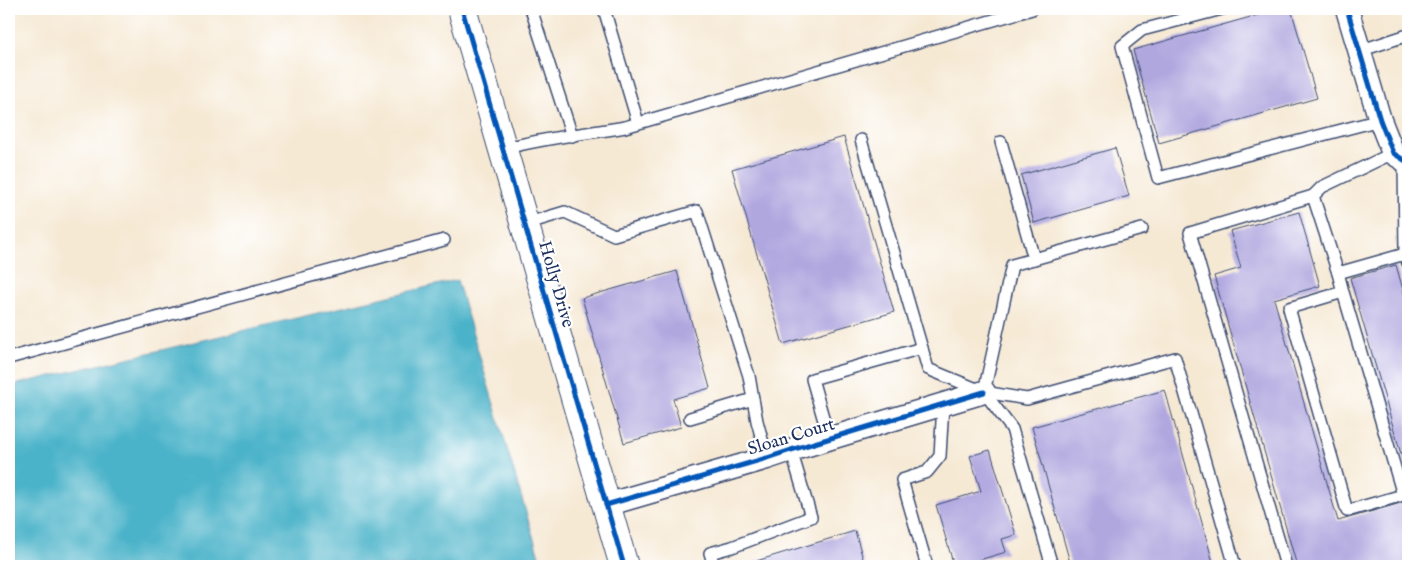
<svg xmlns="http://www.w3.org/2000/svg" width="1417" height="575" viewBox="0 0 1417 575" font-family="'IM FELL English',serif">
<rect width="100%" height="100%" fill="#fff"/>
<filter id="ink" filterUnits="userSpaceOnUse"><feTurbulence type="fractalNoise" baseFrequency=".02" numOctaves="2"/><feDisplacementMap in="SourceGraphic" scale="10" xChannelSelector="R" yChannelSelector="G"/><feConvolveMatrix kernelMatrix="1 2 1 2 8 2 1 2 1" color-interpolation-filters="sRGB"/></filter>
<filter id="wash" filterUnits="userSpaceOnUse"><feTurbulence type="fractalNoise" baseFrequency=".0096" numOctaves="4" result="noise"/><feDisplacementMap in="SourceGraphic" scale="20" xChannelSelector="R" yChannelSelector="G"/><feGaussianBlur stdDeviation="1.12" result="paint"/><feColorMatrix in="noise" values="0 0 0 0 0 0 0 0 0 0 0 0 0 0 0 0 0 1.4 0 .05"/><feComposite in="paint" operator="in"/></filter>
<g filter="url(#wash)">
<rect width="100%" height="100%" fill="#f6e9d4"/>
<path fill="#4bb3c9" stroke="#337194" d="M457 280 542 566H9V386Z"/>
<g id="blocks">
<g fill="#b0a7df">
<path d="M1279 9H1291L1317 98 1159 143 1133 50Z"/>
<path d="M844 137 894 312 783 344 732 169Z"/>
<path d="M1115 148 1129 196 1034 223 1021 175Z"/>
<path d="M1299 212 1320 286 1274 299 1338 521 1408 501V565L1403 566H1297L1214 276 1241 268 1230 231Z"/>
<path d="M1396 265 1408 307V478L1350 278Z"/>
<path d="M677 271 710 388 673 399 681 427 624 443 582 298Z"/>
<path d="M1165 390 1214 566H1071L1032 427Z"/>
<path d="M990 450 1016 535 1002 539 1006 552 959 566H954L936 505 981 491 970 456Z"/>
<path d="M855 531 865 566H740Z"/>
</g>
</g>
</g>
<g filter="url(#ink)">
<use href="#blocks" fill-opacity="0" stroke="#3c4b70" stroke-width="1"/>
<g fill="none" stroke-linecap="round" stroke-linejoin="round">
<g stroke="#3c4b70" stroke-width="14">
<g id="service">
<path d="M531 9 572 136"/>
<path d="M604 9 638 123"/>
<path d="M1222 9 1142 30 1122 46 1158 178 1380 120"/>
<path d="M1359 51 1408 35"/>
<path d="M861 140 928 369 984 392 1027 399 1175 358 1235 566"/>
<path d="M1001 142 1034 259"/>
<path d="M503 149C543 138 584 134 625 127L1032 9"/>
<path d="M1404 160 1405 254 1408 263"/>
<path d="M1313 196 1322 187 1393 153"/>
<path d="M525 224 565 212 614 235 697 211 749 376 753 399"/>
<path d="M1338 273 1343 292 1403 495 1347 511 1289 308 1343 292"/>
<path d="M9 358 444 240"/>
<path d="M690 418 753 399 757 421 767 458"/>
<path d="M829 438 812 379 922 348"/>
<path d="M714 566 710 553 732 547 811 517 791 450"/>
<path d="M927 566 902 480 927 472 940 456 943 404"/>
<path d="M1052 566 1012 429 984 392 1012 265 1142 229"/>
<path d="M1286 566 1190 233 1313 196 1338 273 1405 254"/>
</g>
</g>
<g stroke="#3c4b70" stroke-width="25">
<g id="minor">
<path d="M1347 9 1380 120 1393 153 1404 160 1408 161"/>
<path d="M606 505 767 458 791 450 984 392"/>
</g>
</g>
<g stroke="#3c4b70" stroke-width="30">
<path id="tertiary" d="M462 9 624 566"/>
</g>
<use href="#service" stroke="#fff" stroke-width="11"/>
<use href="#minor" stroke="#fff" stroke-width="22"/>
<use href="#tertiary" stroke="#fff" stroke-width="28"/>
<g stroke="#fff" stroke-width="8">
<g id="cycleway">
<path d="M462 9 624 566"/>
<path d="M1347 9 1380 120 1393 153 1404 160 1408 161"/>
<path d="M606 505 767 458 791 450 984 392"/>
</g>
</g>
<use href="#cycleway" stroke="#0057b8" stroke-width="5"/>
</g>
</g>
<g text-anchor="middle" stroke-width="4.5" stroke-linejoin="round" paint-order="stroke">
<g font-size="18" fill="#1b2f5e" stroke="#fff">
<text transform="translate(557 284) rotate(74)" y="6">Holly Drive</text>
<text transform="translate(791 436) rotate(-17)" y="6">Sloan Court</text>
</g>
</g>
<rect width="1417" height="575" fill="none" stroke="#fff" stroke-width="30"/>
</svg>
